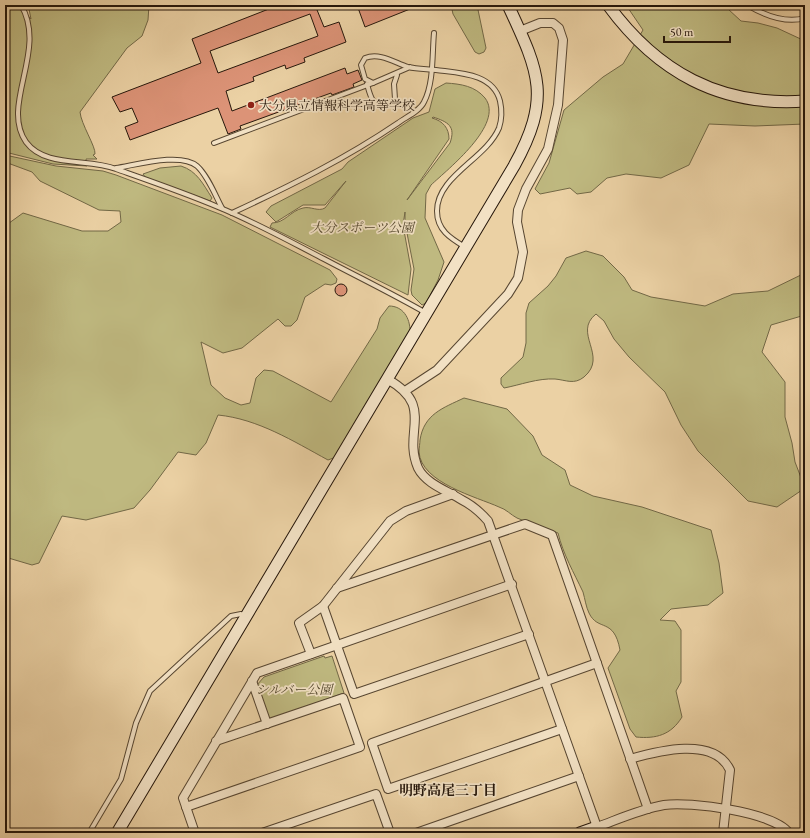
<svg xmlns="http://www.w3.org/2000/svg" width="810" height="838" viewBox="0 0 810 838" font-family="'EB Garamond','Noto Serif JP',serif">
<rect width="100%" height="100%" fill="#ebd1a4"/>
<filter id="stains"><feTurbulence type="fractalNoise" baseFrequency=".005" numOctaves="4"/><feColorMatrix values="0 0 0 0 .2 0 0 0 0 .09 0 0 0 0 .02 0 0 0 .5 -.17"/></filter>
<radialGradient id="worn" r=".72"><stop offset=".6" stop-color="#630" stop-opacity="0"/><stop offset="1" stop-color="#630" stop-opacity=".3"/></radialGradient>
<g fill="#bfb980" stroke="#726846" fill-rule="evenodd">
<path d="M5 5H18L31 19 29 9 26 5H149L148 20 142 36 127 48 80 112C81 124 96 147 95 154L93 155 97 159H86L87 166 53 164 5 152Z"/>
<path d="M451 5H477L486 48 484 52 479 54 475 52 453 14Z"/>
<path d="M626 5H666L674 8 718 5 728 9 741 21 758 23 777 28 805 41V124L755 126 709 124 689 165 661 178 626 174 607 178 591 192 577 194 570 188 540 194 535 189 549 163 564 110 603 77 623 64 643 30Z"/>
<path d="M446 83C461 84 475 86 485 98 505 124 448 169 431 185L426 194 425 218 444 262 438 280 426 303 422 305 412 295 411 290 414 269 405 223V212L403 225 411 269 408 295 270 227 272 223C285 223 290 211 303 208 311 206 318 212 325 208L346 181 325 205H303L276 222 266 212 271 206 342 169 348 162 413 118 429 112 435 89ZM433 117C448 122 456 126 450 143L407 200 449 139C449 128 443 121 432 118Z"/>
<path d="M5 155 56 166 103 171 116 175 222 215 330 270 337 279 336 283 331 285 325 284 305 297 297 320 291 326H285L278 319 242 348 223 353 201 342 211 385 225 398 241 405 250 403 256 378 264 370 273 371 331 402 377 329 380 318 389 306C403 306 410 318 410 331L336 457 328 460C293 441 258 419 218 415L206 443 196 455 178 452 150 490 134 508 86 520 62 516 39 563 32 565 5 557V226L23 213 82 231H108L121 222 120 211 99 210 40 181 32 172 5 162Z"/>
<path d="M181 166C197 171 203 184 212 198L210 201 145 177 143 174 160 168Z"/>
<path d="M586 251 603 256 624 277 632 290 651 297 705 306 733 294 768 291 805 273V315L771 325 762 352 785 382V417L792 443 795 462 805 488 777 507 748 501 698 451 681 425 665 392 629 357 614 339 604 321 596 314C572 333 609 356 584 377 574 385 566 380 555 379 538 378 520 385 504 388L501 384V378L523 357 526 343V313L529 303 548 286 556 276 566 258Z"/>
<path d="M464 398 507 409 533 436 542 455 565 470 570 485 593 496 642 507 711 530 719 563 723 593 708 605 671 609 660 620 675 621 681 630V682L676 691 682 717C671 735 656 739 636 737L630 729 608 668 620 650C614 617 598 632 589 613 586 607 585 599 583 592 574 573 563 554 558 533 545 527 530 524 517 518 511 515 506 509 499 507 477 497 421 483 419 452 419 448 420 443 420 440 424 414 443 408 464 398Z"/>
<path d="M324 656 325 658 332 656 344 693 268 720 256 686 264 677Z"/>
</g>
<g fill="#dc9377" stroke="#26170b" fill-rule="evenodd">
<path d="M279 5H315L324 27 339 22 346 42 304 58 305 62 286 69 285 65 253 77 254 81 226 91 232 111 345 68 347 74 358 70 362 80 353 84 354 87 332 95 331 93 240 126 241 129 228 134 218 108 130 140 125 127 138 122 132 108 120 112 112 97 201 63 192 39ZM310 14 318 36 218 73 210 51Z"/>
<path d="M357 5H420L365 27Z"/>
<circle cx="341" cy="290" r="6"/>
</g>
<g fill="none" stroke-linecap="round" stroke-linejoin="round">
<g stroke="#574631" stroke-width="6">
<g id="lane">
<path d="M21 5C48 50 0 105 26 142 45 168 88 158 116 169 150 181 185 193 218 207 255 222 289 241 324 259 358 277 393 294 426 313"/>
<path d="M747 5C764 15 785 24 805 18"/>
<path d="M410 67 373 83 365 79 361 65 365 58C380 52 395 63 408 67 417 69 427 69 436 70 458 73 493 73 500 101 502 110 502 119 499 128 486 159 437 176 437 211 437 230 450 238 465 247"/>
<path d="M367 84C370 95 372 107 386 106L395 99 394 84 397 75"/>
<path d="M214 143 373 83"/>
<path d="M116 168C136 165 181 152 197 166 208 176 215 195 222 208"/>
<path d="M232 213C290 186 345 159 398 123 406 117 420 111 424 102 434 83 432 54 434 33"/>
<path d="M89 833 121 779 136 723 150 691 231 616 241 614 246 616"/>
</g>
</g>
<g stroke="#574631" stroke-width="10">
<g id="street">
<path d="M387 379C436 406 402 431 418 468 426 484 448 491 462 500 472 505 481 513 488 521L597 827C619 819 641 809 664 805 689 801 774 812 789 833"/>
<path d="M405 391 437 370 508 294 518 278 523 252 517 222 518 210 526 189 548 149 558 105 563 40 559 28 553 23H540L520 31"/>
<path d="M337 588 525 524 552 535 648 809"/>
<path d="M323 606 354 694 529 634"/>
<path d="M311 654 299 623 323 606 390 521 406 511 453 494"/>
<path d="M252 681 267 724"/>
<path d="M562 729 388 789 372 743 597 663"/>
<path d="M630 759C658 751 714 736 730 770L723 833"/>
<path d="M186 807 360 747 343 698 216 741"/>
<path d="M195 833 183 798 257 673 512 584"/>
<path d="M262 833 376 794 390 833"/>
<path d="M416 833 579 776"/>
</g>
</g>
<g stroke="#26170b" stroke-width="13">
<g id="secondary">
<path d="M608 5C657 72 720 107 805 101"/>
<path d="M117 833 514 166C552 97 539 72 508 5"/>
<path d="M580 833 597 827 599 833"/>
</g>
</g>
<use href="#lane" stroke="#f2e1c4" stroke-width="4"/>
<use href="#street" stroke="#f2e1c4" stroke-width="8"/>
<use href="#secondary" stroke="#f2e1c4" stroke-width="11"/>
</g>
<circle fill="#8f2418" stroke="#f2e1c4" stroke-width="1.5" cx="251" cy="105" r="4"/>
<g text-anchor="middle" stroke-width="3.5" stroke-linejoin="round" paint-order="stroke">
<g font-size="13" fill="#26170b" stroke="#f2e1c4" text-anchor="start">
<text x="259" y="110">大分県立情報科学高等学校</text>
</g>
<g font-size="13" font-style="italic" fill="#54482e" stroke="#f2e1c4">
<text x="362" y="232">大分スポーツ公園</text>
<text x="294" y="694">シルバー公園</text>
</g>
<g font-size="14" font-weight="bold" fill="#26170b" stroke="#f2e1c4">
<text x="448" y="795">明野高尾三丁目</text>
</g>
</g>
<rect width="810" height="838" fill="none" stroke="#ebd1a4" stroke-width="20"/>
<rect x="6" y="6" width="798" height="826" fill="none" stroke="#26170b" stroke-width="2"/>
<rect x="10" y="10" width="790" height="818" fill="none" stroke="#26170b"/>
<path d="M664 36v6h66v-6" fill="none" stroke="#26170b" stroke-width="2"/>
<text x="670" y="36" font-size="12" fill="#26170b" stroke="#f2e1c4" stroke-width="3" paint-order="stroke">50 m</text>
<rect width="100%" height="100%" filter="url(#stains)"/>
<rect width="100%" height="100%" fill="url(#worn)"/>
</svg>
